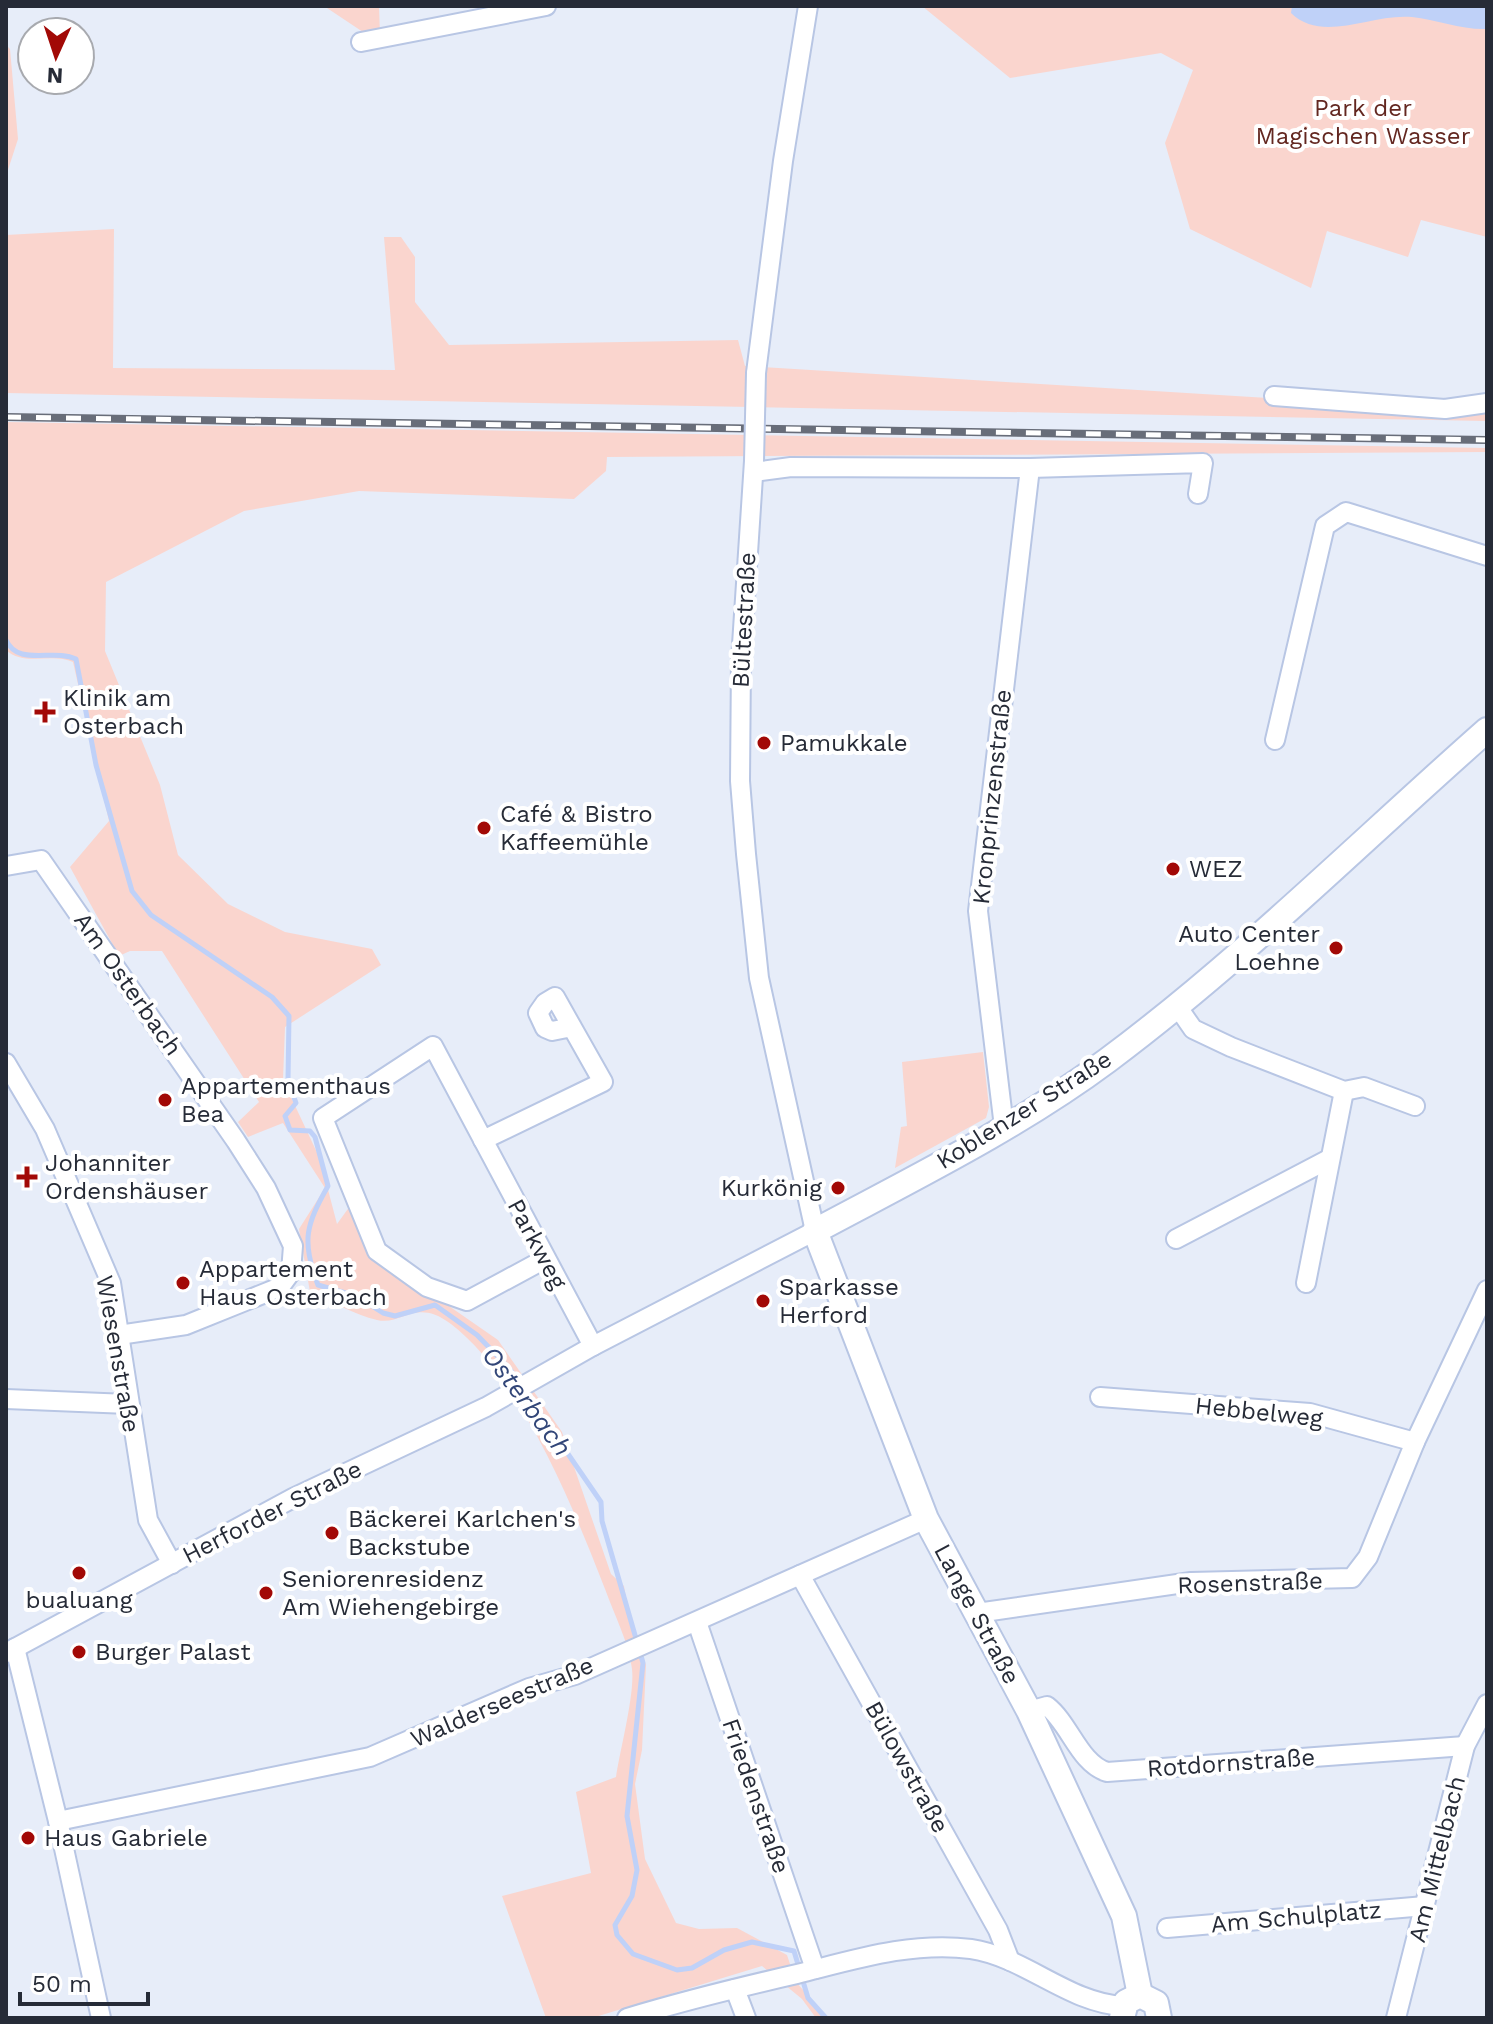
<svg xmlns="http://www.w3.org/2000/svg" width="1493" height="2024" viewBox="0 0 1493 2024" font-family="'Work Sans',sans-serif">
<rect width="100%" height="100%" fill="#e7edf9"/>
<g fill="#fad5ce">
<path d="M324 6H379L380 35 372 38Z"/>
<path d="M922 6H1487V237L1421 220 1408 257 1327 231 1311 288 1190 229 1165 143 1193 70 1161 53 1010 78Z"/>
<path d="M6 45 10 49 18 139 6 176Z"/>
<path d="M114 229 113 368 395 370 384 237H401L415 257V302L449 345 738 340 745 366 1268 398 1487 406V421L6 393V235Z"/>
<path d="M6 422 1487 448V452L607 457 606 471 574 499 359 491 244 511 106 582 105 651 160 785 178 855 228 904 285 932 372 949 381 965 285 1027 283 1080 320 1159 337 1224 350 1206 371 1252 498 1340 562 1432 611 1574 624 1586 629 1616 646 1665 642 1750 635 1784 645 1859 676 1923 699 1929 737 1928 787 1955 796 1982 828 2018H816L802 1999 762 1966 592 2018H546L502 1896 591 1873 576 1792 616 1777C620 1750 635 1694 632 1669 629 1643 614 1614 605 1589 573 1507 522 1379 451 1324 415 1297 403 1326 377 1320 355 1315 331 1301 310 1292L299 1229 325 1188 283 1123 248 1137 238 1122 259 1102 162 951H130L119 956 70 867 109 821 73 662C52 652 24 667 6 650Z"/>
<path d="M983 1052 989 1107 986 1118 895 1168 901 1127 907 1126 902 1062Z"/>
</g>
<path fill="#bfd1f8" d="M1292 6H1487V29C1462 30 1437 20 1412 17 1371 13 1323 44 1291 13Z"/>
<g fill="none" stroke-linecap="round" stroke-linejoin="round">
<g stroke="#bfd1f8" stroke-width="5">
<path d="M6 640C18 667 53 648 76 659L96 765 132 891 151 915 272 997 289 1016 288 1080 296 1103 285 1116 290 1130 310 1131 315 1137 328 1186C306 1225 301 1241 318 1285L356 1296 383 1313 395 1316 435 1305 477 1335 509 1368 601 1502 602 1521 637 1642"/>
<path d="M640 1652 643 1663 627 1816 637 1870 632 1896 615 1925 617 1935 633 1954 677 1970 692 1968 724 1950 752 1942 794 1951 808 1998 826 2018"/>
</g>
<g stroke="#b8c6e4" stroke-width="22">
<g id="minor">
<path d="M361 42 546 6"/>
<path d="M756 373 783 161 808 6"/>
<path d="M1274 396 1445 409 1487 403"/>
<path d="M754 472 791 467 1030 468 1203 463 1198 494"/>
<path d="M1275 740 1325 526 1346 512 1487 556"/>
<path d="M6 866 41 860 236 1141 266 1188 293 1246 291 1272 280 1287 186 1325 119 1335"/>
<path d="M1177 1006 1193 1029 1231 1047 1344 1091 1364 1087 1415 1106"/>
<path d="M6 1063 45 1129 111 1283 148 1520 172 1564"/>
<path d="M1004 1127 978 911 1030 468"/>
<path d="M483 1140 603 1082 555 997 545 1003 538 1013 545 1028 552 1031 572 1027"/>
<path d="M1176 1239 1329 1159"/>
<path d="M545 1259 467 1301 427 1287 377 1251 323 1118 433 1046 593 1346"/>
<path d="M1306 1283 1344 1091"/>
<path d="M1100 1397 1310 1413 1415 1442"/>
<path d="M6 1399 128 1404"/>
<path d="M800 1575 998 1930 1010 1961"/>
<path d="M977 1613 1191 1582 1352 1578 1368 1557 1415 1442 1487 1290"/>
<path d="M697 1622 815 1969"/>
<path d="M15 1648 58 1821 101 2018"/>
<path d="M6 1653 293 1498 486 1407 593 1346 815 1231 759 978 746 854 740 781 741 660 754 461"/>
<path d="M1029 1711 1047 1706C1070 1724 1079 1763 1107 1772L1465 1746"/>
<path d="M58 1821 370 1757 529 1688 575 1675 926 1519"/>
<path d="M1167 1928 1425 1906"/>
<path d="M735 1989 746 2018"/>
<path d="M627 2018C683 2001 740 1987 797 1974 853 1960 912 1941 971 1949 1025 1957 1068 2003 1123 2006"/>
<path d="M1396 2018 1465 1746 1487 1704"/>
</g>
</g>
<g stroke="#b8c6e4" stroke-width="28">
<g id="tertiary">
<path d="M1140 1995 1124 1916 1029 1711 926 1519 815 1231C914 1178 1018 1127 1108 1060 1242 960 1362 840 1487 730"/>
<path d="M1122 2018 1126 2002 1140 1995 1156 2003 1159 2018"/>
</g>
</g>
<use href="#minor" stroke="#fff" stroke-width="18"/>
<use href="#tertiary" stroke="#fff" stroke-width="24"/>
<g stroke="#686d79" stroke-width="8">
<path id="rail" d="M6 417 1487 440"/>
</g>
<use href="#rail" stroke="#fff" stroke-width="5" stroke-dasharray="15" stroke-linecap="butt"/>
<g stroke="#b8c6e4" stroke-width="22" stroke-linecap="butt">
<path id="minor-bridge" d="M754 461 756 373"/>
</g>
<use href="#minor-bridge" stroke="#fff" stroke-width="18"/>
</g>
<g fill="#a20906" stroke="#fff" stroke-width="3">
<path d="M41 700h8v8h8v8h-8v8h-8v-8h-8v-8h8z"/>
<circle cx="764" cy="743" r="8"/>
<circle cx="484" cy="828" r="8"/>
<circle cx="1173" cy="869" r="8"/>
<circle cx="1336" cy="948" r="8"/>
<circle cx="165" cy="1100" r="8"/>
<path d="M23 1165h8v8h8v8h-8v8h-8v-8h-8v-8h8z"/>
<circle cx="838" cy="1188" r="8"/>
<circle cx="183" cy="1283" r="8"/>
<circle cx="763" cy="1301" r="8"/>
<circle cx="332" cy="1533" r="8"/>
<circle cx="79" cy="1573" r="8"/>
<circle cx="266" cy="1593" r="8"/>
<circle cx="79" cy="1652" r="8"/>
<circle cx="28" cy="1838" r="8"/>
</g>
<g text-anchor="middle" stroke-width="8" stroke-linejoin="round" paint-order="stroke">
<g font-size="24" fill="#632720" stroke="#fff">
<text x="1363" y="116">Park der<tspan x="1363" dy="28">Magischen Wasser</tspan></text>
</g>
<g font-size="24" fill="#262b37" stroke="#fff">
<text transform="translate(744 620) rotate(-87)" y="8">Bültestraße</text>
<text transform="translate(992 797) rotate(-84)" y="8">Kronprinzenstraße</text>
<text transform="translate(128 984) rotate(55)" y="8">Am Osterbach</text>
<text transform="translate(1024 1110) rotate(-32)" y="8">Koblenzer Straße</text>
<text transform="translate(537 1244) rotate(62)" y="8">Parkweg</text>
<text transform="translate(118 1354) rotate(80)" y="8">Wiesenstraße</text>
<text transform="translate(1259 1412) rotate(6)" y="8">Hebbelweg</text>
<text transform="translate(272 1512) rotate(-27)" y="8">Herforder Straße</text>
<text transform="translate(1250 1583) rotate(-2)" y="8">Rosenstraße</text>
<text transform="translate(977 1614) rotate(62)" y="8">Lange Straße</text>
<text transform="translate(502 1702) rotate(-23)" y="8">Walderseestraße</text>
<text transform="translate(1231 1763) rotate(-4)" y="8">Rotdornstraße</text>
<text transform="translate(907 1767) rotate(61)" y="8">Bülowstraße</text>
<text transform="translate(756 1796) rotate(71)" y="8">Friedenstraße</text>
<text transform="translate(1437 1859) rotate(-76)" y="8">Am Mittelbach</text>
<text transform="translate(1296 1917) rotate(-5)" y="8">Am Schulplatz</text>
</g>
<g font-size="24" fill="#262b37" stroke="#fff" text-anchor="start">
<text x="63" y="706">Klinik am<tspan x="63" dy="28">Osterbach</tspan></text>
<text x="780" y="751">Pamukkale</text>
<text x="500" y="822">Café &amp; Bistro<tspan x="500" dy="28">Kaffeemühle</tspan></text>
<text x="1189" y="877">WEZ</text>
<text x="1320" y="942" text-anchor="end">Auto Center<tspan x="1320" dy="28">Loehne</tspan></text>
<text x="181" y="1094">Appartementhaus<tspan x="181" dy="28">Bea</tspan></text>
<text x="45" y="1171">Johanniter<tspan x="45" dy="28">Ordenshäuser</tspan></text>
<text x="822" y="1196" text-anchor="end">Kurkönig</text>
<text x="199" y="1277">Appartement<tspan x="199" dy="28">Haus Osterbach</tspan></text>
<text x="779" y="1295">Sparkasse<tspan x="779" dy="28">Herford</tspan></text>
<text x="348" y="1527">Bäckerei Karlchen's<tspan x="348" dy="28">Backstube</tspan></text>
<text x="282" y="1587">Seniorenresidenz<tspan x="282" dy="28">Am Wiehengebirge</tspan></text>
<text x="79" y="1608" text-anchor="middle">bualuang</text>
<text x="95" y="1660">Burger Palast</text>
<text x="44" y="1846">Haus Gabriele</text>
</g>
<g font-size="26" font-style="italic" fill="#324678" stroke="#fff">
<text transform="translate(527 1401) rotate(53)" y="9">Osterbach</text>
</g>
</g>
<rect width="1493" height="2024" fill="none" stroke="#262b37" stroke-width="16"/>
<g transform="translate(56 56) rotate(183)"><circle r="38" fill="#ffffff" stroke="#a8aaaf" stroke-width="2"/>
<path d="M0-6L14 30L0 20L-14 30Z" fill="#a20906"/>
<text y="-12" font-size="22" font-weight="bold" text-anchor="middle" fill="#262b37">N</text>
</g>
<path d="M20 1992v12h128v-12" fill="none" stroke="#262b37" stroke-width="4"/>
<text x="32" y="1992" font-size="24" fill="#262b37" stroke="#ffffff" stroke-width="6" paint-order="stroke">50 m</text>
</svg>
